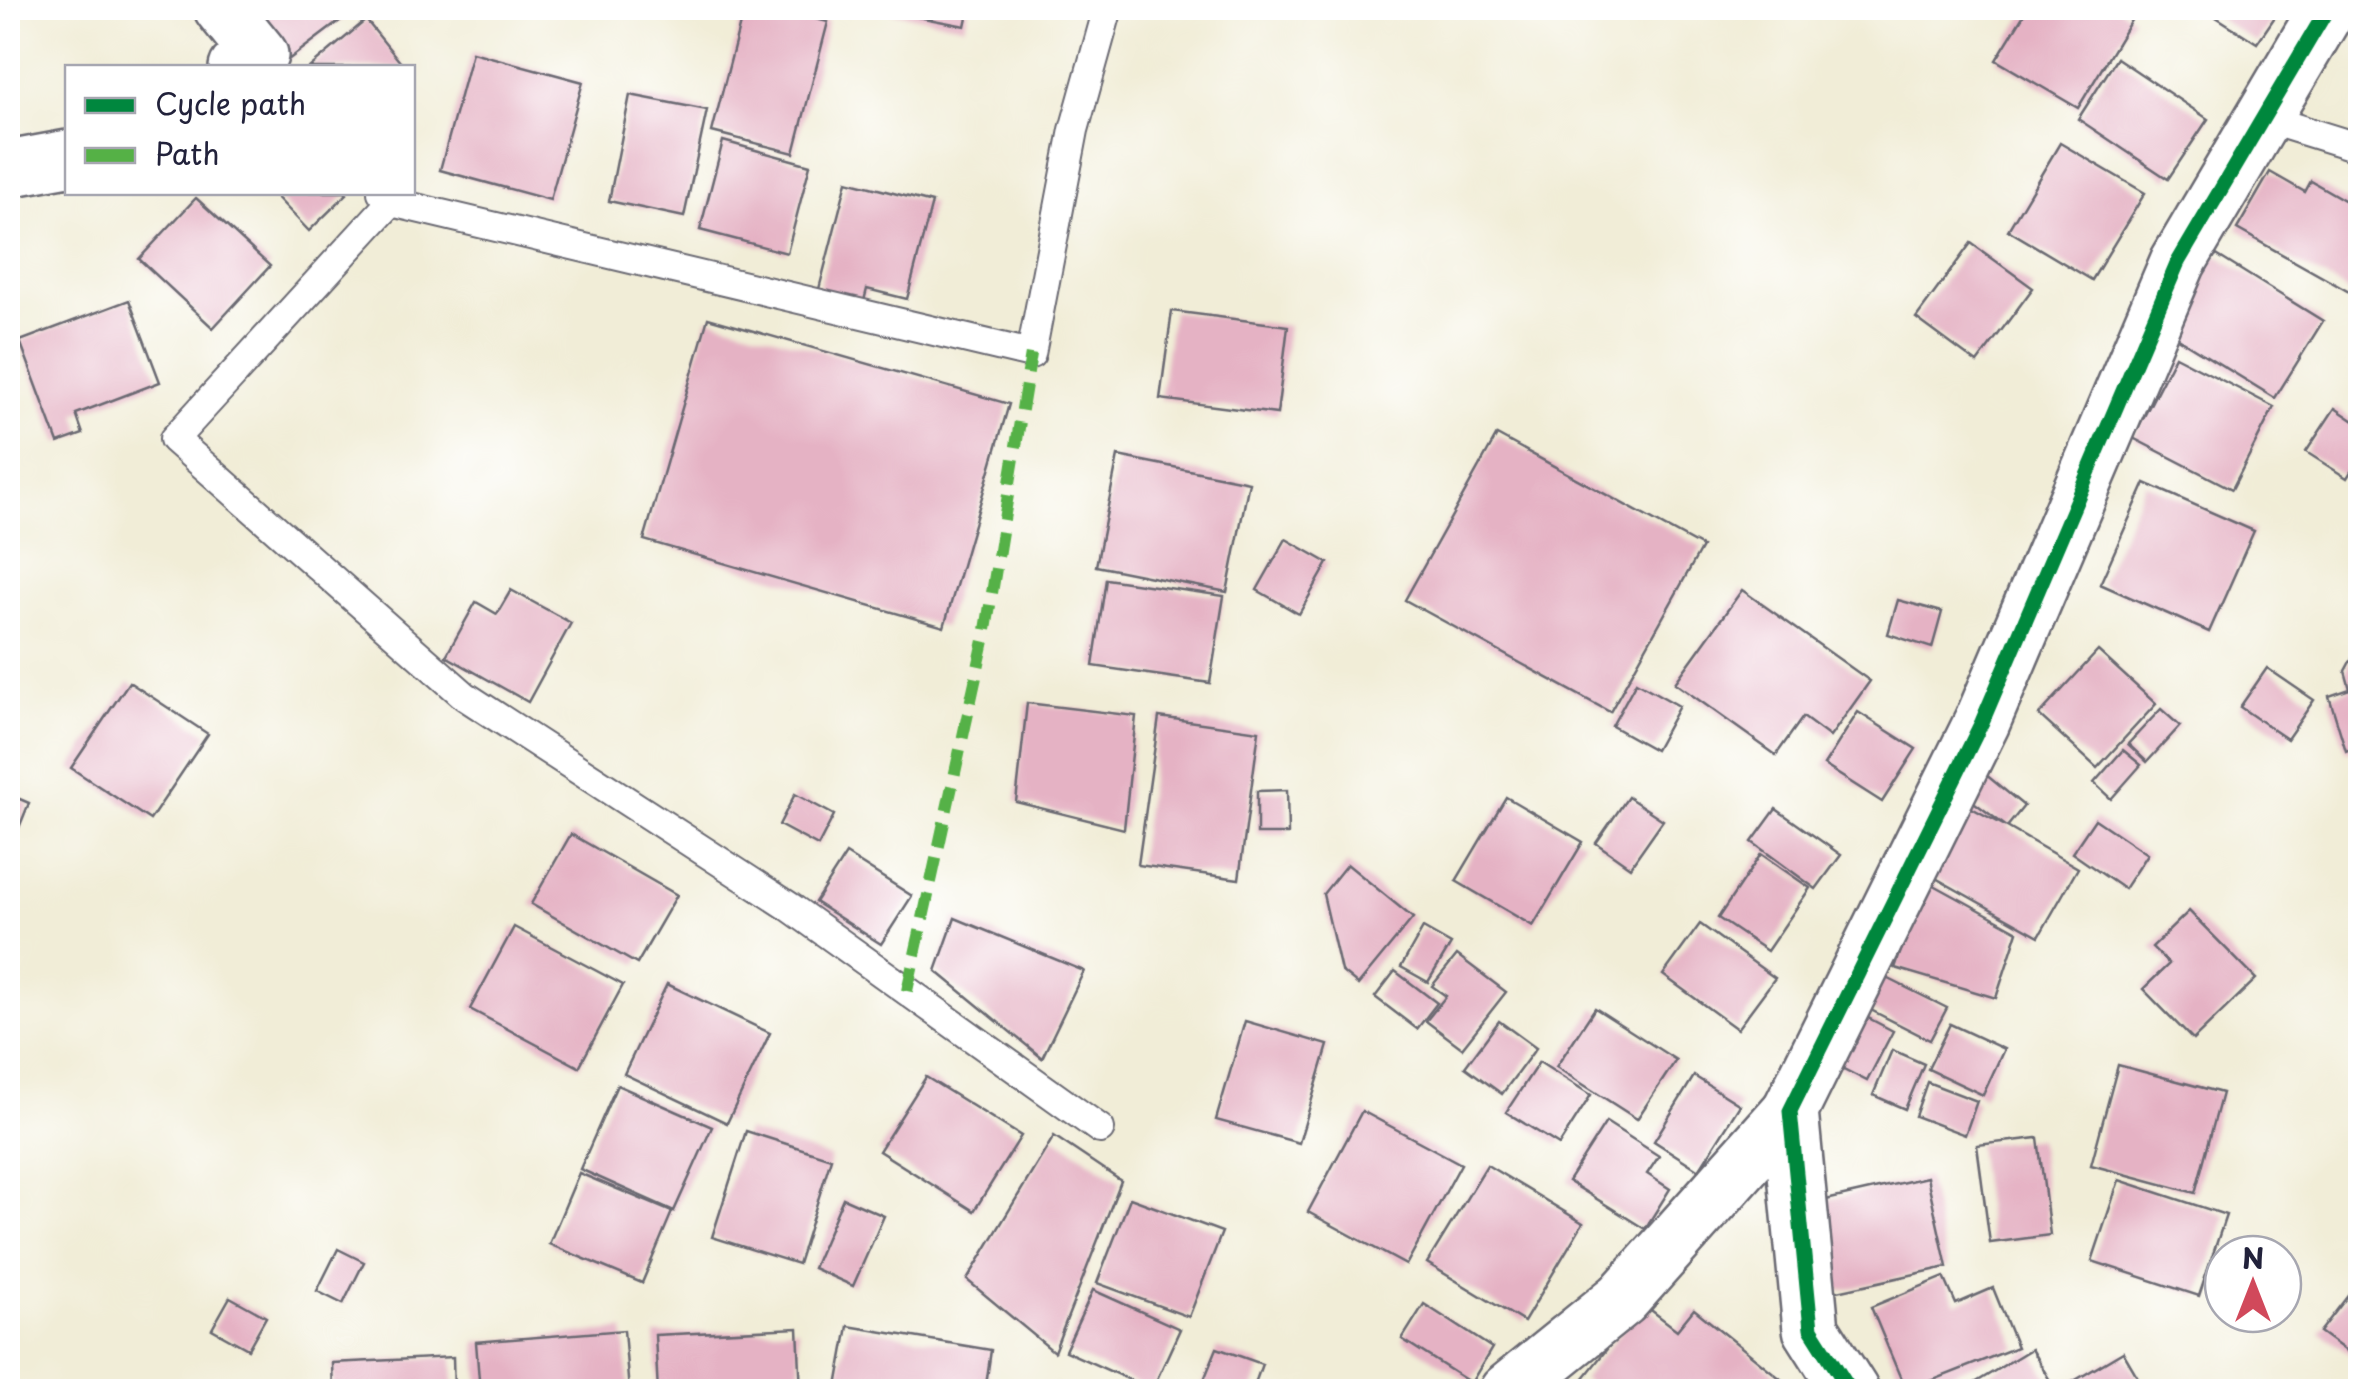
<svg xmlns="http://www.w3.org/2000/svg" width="2368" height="1399" viewBox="0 0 2368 1399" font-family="'Playpen Sans',sans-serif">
<rect width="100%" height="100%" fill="#fff"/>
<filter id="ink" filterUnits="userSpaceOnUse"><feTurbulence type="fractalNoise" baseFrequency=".01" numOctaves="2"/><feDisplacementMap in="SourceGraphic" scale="20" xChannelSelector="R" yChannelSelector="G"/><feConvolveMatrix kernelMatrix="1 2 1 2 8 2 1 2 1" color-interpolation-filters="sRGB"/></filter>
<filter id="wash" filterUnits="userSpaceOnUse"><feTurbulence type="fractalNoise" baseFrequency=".0048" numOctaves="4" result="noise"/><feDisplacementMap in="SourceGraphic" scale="40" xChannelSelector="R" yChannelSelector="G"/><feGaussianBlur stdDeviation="2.25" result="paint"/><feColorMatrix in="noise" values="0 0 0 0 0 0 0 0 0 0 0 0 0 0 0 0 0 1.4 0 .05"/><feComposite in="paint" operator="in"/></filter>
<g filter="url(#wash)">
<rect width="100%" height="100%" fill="#f1edd7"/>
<g id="blocks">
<g fill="#e5b2c4">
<path d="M248 8H350L353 11 288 60Z"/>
<path d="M744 8H772L828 22 794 153 712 132Z"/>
<path d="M876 8H969L965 26 876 9Z"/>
<path d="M2028 8H2117L2133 17 2078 108 1996 60Z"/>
<path d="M2202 8H2281L2257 43Z"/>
<path d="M366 20 405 68H309Z"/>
<path d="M472 52 583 82 550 200 440 170Z"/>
<path d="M2117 58 2208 119 2168 179 2078 119Z"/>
<path d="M630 95 707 110 684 217 609 201Z"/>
<path d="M723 141 810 165 787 253 700 230Z"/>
<path d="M2060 143 2145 193 2092 280 2008 230Z"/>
<path d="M2270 172 2305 192 2311 181 2360 209V298L2237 229Z"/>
<path d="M847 181 932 203 907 299 867 289 864 301 819 289Z"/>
<path d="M272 192H345L347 194 309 231Z"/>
<path d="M196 198 270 266 213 328 139 259Z"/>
<path d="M1971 243 2033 288 1977 363 1916 318Z"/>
<path d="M2215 254 2323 321 2275 398 2166 331Z"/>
<path d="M129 300 160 382 76 414 83 434 58 443 20 341Z"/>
<path d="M1172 311 1288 326 1277 414 1160 399Z"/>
<path d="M708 318 1009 404 944 627 644 540Z"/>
<path d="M2175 356 2274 407 2232 489 2133 438Z"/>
<path d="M2335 408 2360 425V457L2347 478 2306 452Z"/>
<path d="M1497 435 1702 547 1610 712 1405 600Z"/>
<path d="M1118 456 1249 482 1227 592 1096 566Z"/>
<path d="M2145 483 2254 531 2209 632 2100 584Z"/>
<path d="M1286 539 1328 563 1299 614 1257 590Z"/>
<path d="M1106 579 1224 596 1210 683 1093 666Z"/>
<path d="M511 590 571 623 528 702 446 656 476 602 497 614Z"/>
<path d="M1742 590 1870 681 1830 737 1803 717 1776 755 1675 683Z"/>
<path d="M1898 600 1942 612 1932 648 1888 634Z"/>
<path d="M2360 643V746L2346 751 2329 696 2350 689 2345 671Z"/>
<path d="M2098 651 2156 704 2097 768 2039 715Z"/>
<path d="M2267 668 2314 700 2287 739 2240 707Z"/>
<path d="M129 682 208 734 150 820 71 768Z"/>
<path d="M1636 682 1679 706 1655 750 1612 726Z"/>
<path d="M1027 703 1136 716 1124 829 1016 802Z"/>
<path d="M2161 709 2180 726 2147 762 2128 744Z"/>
<path d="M1858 712 1916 749 1882 802 1824 765Z"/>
<path d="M1159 717 1259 731 1239 879 1138 865Z"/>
<path d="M2123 750 2141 765 2111 799 2094 783Z"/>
<path d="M1985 774 2024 806 2007 827 2078 868 2039 936 1925 872 1964 804 2007 827 1967 797Z"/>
<path d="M1287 790 1288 834H1257V791Z"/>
<path d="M8 794 29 803 8 855Z"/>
<path d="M795 794 834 815 818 846 779 825Z"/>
<path d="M1506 797 1583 842 1533 926 1456 881Z"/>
<path d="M1628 797 1663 820 1630 867 1596 843Z"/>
<path d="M1776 809 1841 855 1816 889 1752 842Z"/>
<path d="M2095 819 2147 854 2124 889 2072 853Z"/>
<path d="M571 834 677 895 637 964 531 904Z"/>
<path d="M846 854 912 896 881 944 815 902Z"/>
<path d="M1761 854 1810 888 1767 951 1718 918Z"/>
<path d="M1347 864 1413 918 1358 985 1341 971 1323 894Z"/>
<path d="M1925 880 2018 931 1996 998 1895 968Z"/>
<path d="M2189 911 2256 979 2193 1040 2143 989 2169 964 2152 947Z"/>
<path d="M955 918 1084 971 1042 1058 936 971Z"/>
<path d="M1700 924 1775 978 1737 1029 1663 975Z"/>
<path d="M514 927 623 985 579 1067 470 1009Z"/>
<path d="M1423 928 1451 944 1428 982 1401 967Z"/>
<path d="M1457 955 1506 992 1462 1048 1426 1021 1446 996 1432 986Z"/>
<path d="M1395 971 1437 1003 1417 1029 1375 997Z"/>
<path d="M1873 971 1947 1008 1930 1040 1857 1003Z"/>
<path d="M667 984 770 1033 727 1123 624 1074Z"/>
<path d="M1595 1008 1676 1060 1637 1119 1556 1067Z"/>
<path d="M1857 1012 1893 1031 1867 1081 1832 1063Z"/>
<path d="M1245 1021 1328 1045 1299 1143 1216 1120Z"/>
<path d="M1499 1021 1536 1048 1502 1094 1465 1067Z"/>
<path d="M1950 1024 2004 1049 1983 1095 1928 1069Z"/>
<path d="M1892 1050 1924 1064 1905 1109 1873 1095Z"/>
<path d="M1539 1062 1591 1095 1559 1145 1506 1112Z"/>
<path d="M2118 1065 2222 1093 2195 1193 2091 1165Z"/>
<path d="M1694 1076 1740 1105 1699 1170 1654 1141Z"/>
<path d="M926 1077 1021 1136 974 1211 879 1151Z"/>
<path d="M1927 1082 1977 1101 1965 1135 1915 1116Z"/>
<path d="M617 1085 712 1127 674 1211 580 1169Z"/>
<path d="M1362 1111 1461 1164 1406 1265 1308 1212Z"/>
<path d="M1606 1122 1659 1156 1647 1174 1670 1189 1645 1229 1568 1181Z"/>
<path d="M746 1131 831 1158 798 1264 712 1237Z"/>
<path d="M1054 1136 1121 1181 1054 1352 967 1280Z"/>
<path d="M2038 1138 2050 1235 1990 1243 1977 1145Z"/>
<path d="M1487 1165 1583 1223 1524 1322 1427 1263Z"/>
<path d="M579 1173 672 1212 642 1283 549 1244Z"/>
<path d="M1927 1177 1947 1267 1824 1294 1804 1205Z"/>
<path d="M2119 1180 2226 1215 2199 1296 2092 1261Z"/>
<path d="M843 1198 884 1216 853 1286 813 1268Z"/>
<path d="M1130 1198 1222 1232 1189 1317 1097 1283Z"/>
<path d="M338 1249 364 1262 343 1304 317 1291Z"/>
<path d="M1944 1277 1956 1304 1993 1288 2017 1347 1906 1391 1871 1307Z"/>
<path d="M1093 1290 1180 1329 1152 1390 1065 1351Z"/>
<path d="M2350 1293 2360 1300V1361L2320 1332Z"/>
<path d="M230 1297 266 1317 248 1349 212 1329Z"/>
<path d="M1424 1304 1492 1348 1471 1383 1402 1339Z"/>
<path d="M1643 1304 1677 1330 1694 1309 1797 1392H1599L1583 1379Z"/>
<path d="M848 1326 991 1350 985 1392H836Z"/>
<path d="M798 1328 801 1392H658L655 1335Z"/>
<path d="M624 1330 629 1392H480L476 1342Z"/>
<path d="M1217 1348 1262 1364 1252 1392H1214L1201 1387Z"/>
<path d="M2031 1349 2057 1392H1960Z"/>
<path d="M2123 1352 2143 1386 2134 1392H2073L2069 1384Z"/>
<path d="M453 1357 454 1392H333L332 1363Z"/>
<rect x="54" y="1387" width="63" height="5"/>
</g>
</g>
</g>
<g filter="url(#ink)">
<use href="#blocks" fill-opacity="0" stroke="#6a6972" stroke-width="2.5"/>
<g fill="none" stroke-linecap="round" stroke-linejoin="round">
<g stroke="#6a6972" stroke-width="32">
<g id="service">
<path d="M2263 118 2360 148"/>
<path d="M382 192 391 202 1031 354 1074 130 1108 8"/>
<path d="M391 202 174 439 465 696 790 907 1100 1129"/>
</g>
</g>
<g stroke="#6a6972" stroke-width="60">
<g id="minor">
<path d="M222 8 260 55 237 68"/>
<path d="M8 169 68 158"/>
<path d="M1507 1392 1622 1299 1790 1111"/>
<path d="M1851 1392 1811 1329 1790 1111 1982 722 2178 262 2328 8"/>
</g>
</g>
<use href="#service" stroke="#fff" stroke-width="28"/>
<use href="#minor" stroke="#fff" stroke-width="55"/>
<path stroke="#55b146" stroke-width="12" stroke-dasharray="25 12" stroke-linecap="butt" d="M907 991 985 636 1031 354"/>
<g stroke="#fff" stroke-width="21">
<path id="cycleway" d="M1851 1392 1811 1329 1790 1111 1982 722 2178 262 2328 8"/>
</g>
<use href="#cycleway" stroke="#00873e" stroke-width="15"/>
</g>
</g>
<rect width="2368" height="1399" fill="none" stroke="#fff" stroke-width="40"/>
<rect x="65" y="65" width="350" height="130" fill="#ffffff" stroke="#a7a7b1" stroke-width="2.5"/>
<rect x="85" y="98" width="50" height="15" fill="#00873e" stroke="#a7a7b1" stroke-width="2.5"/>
<text x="155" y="115" font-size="30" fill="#22223b">Cycle path</text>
<rect x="85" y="148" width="50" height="15" fill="#55b146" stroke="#a7a7b1" stroke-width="2.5"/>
<text x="155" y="165" font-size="30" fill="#22223b">Path</text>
<g transform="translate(2253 1284)"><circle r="48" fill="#ffffff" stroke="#a7a7b1" stroke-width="2.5"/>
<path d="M0-8L18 38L0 25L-18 38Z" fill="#d1495b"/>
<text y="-15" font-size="28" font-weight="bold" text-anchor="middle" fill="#22223b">N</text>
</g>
</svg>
